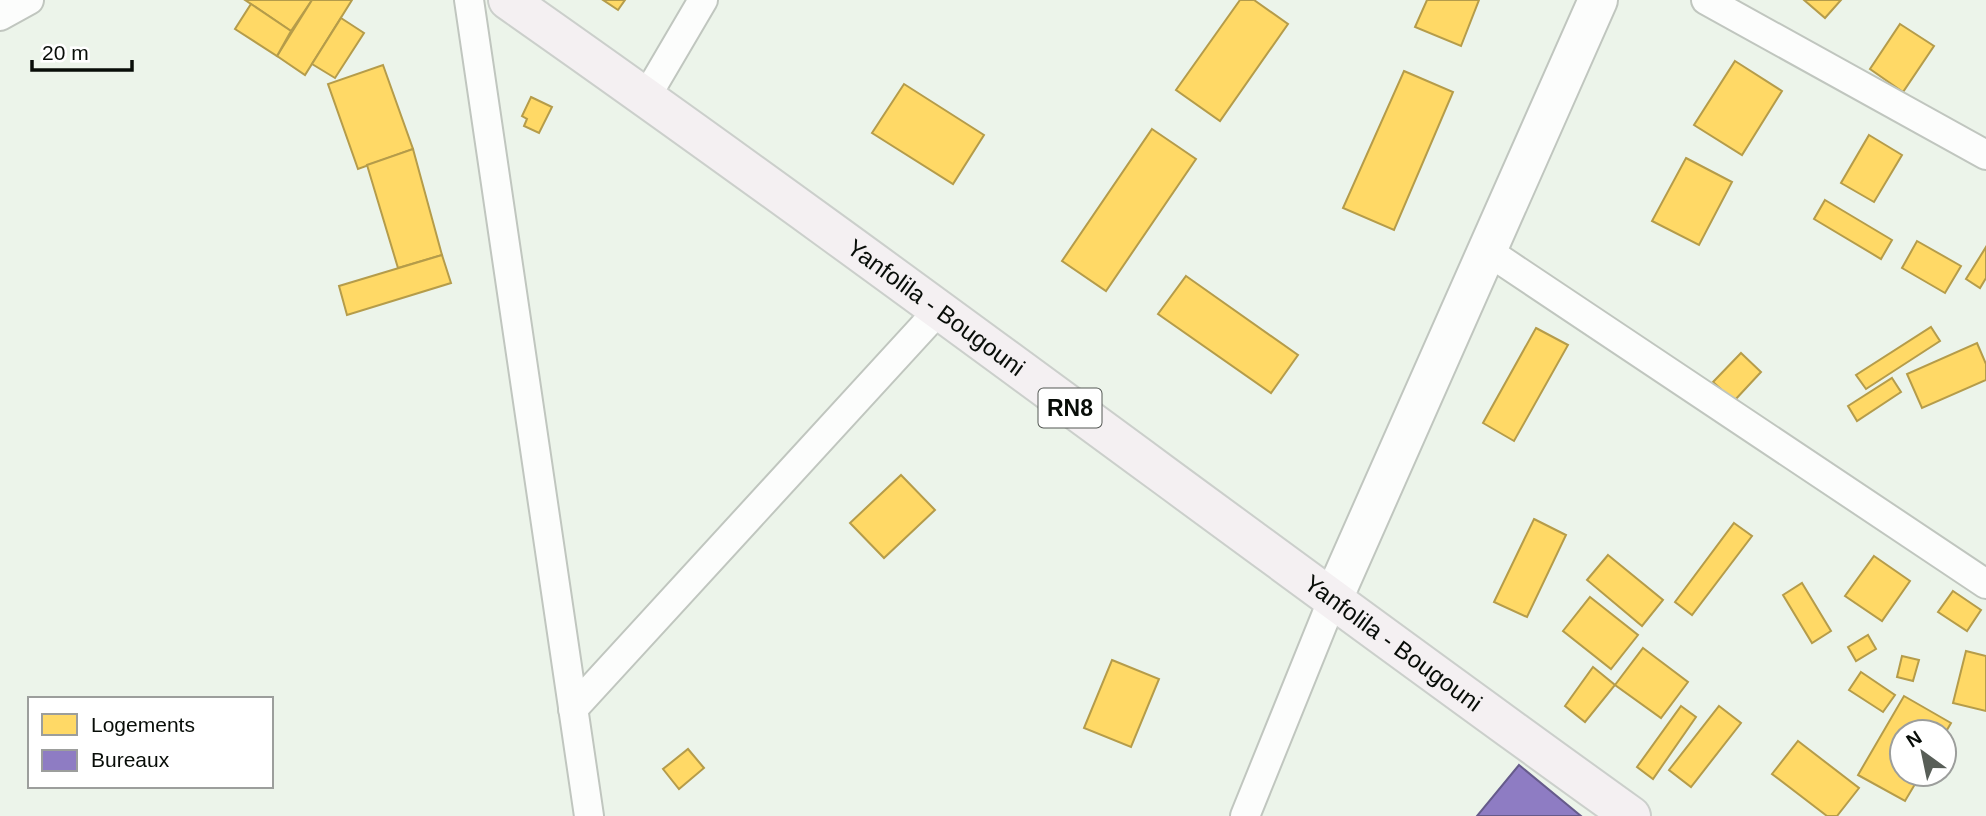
<svg xmlns="http://www.w3.org/2000/svg" width="1986" height="816" viewBox="0 0 1986 816" font-family="Helvetica,sans-serif">
<rect width="100%" height="100%" fill="#ecf4ea"/>
<g fill="#ffd966" stroke="#b59c4a" stroke-width="2">
<path d="M245 0H312L291 31Z"/>
<path d="M312 0H352L305 75 277 56Z"/>
<path d="M603 0H625L618 10Z"/>
<path d="M1240 0H1254L1288 24 1220 121 1176 90Z"/>
<path d="M1427 0H1479L1461 46 1415 27Z"/>
<path d="M1804 0H1841L1825 18Z"/>
<path d="M251 4 291 31 277 56 235 29Z"/>
<path d="M341 18 364 33 335 78 312 64Z"/>
<path d="M1900 24 1934 46 1903 92 1870 69Z"/>
<path d="M1735 61 1782 91 1742 155 1694 125Z"/>
<path d="M383 65 413 149 358 169 328 84Z"/>
<path d="M1404 71 1453 92 1394 230 1343 208Z"/>
<path d="M904 84 984 135 953 184 872 133Z"/>
<path d="M531 97 552 107 539 133 524 126 527 119 522 116Z"/>
<path d="M1152 129 1196 159 1106 291 1062 261Z"/>
<path d="M1869 135 1902 155 1874 202 1841 183Z"/>
<path d="M413 149 442 255 398 268 367 165Z"/>
<path d="M1686 158 1732 182 1699 245 1652 221Z"/>
<path d="M1825 200 1892 240 1881 259 1814 219Z"/>
<path d="M1917 241 1961 266 1945 293 1902 268Z"/>
<path d="M1986 247V278L1980 288 1966 279Z"/>
<path d="M442 255 451 283 347 315 339 286Z"/>
<path d="M1186 276 1298 355 1271 393 1158 314Z"/>
<path d="M1931 327 1940 341 1866 389 1856 375Z"/>
<path d="M1536 328 1568 345 1514 441 1483 423Z"/>
<path d="M1977 343 1986 364V380L1922 408 1907 374Z"/>
<path d="M1741 353 1761 372 1734 401 1713 382Z"/>
<path d="M1892 378 1901 392 1857 421 1848 406Z"/>
<path d="M901 475 935 510 884 558 850 523Z"/>
<path d="M1534 519 1566 535 1527 617 1494 602Z"/>
<path d="M1734 523 1752 536 1692 615 1675 602Z"/>
<path d="M1608 555 1663 600 1642 626 1587 580Z"/>
<path d="M1874 556 1910 581 1882 621 1845 596Z"/>
<path d="M1802 583 1831 631 1812 643 1783 595Z"/>
<path d="M1953 591 1981 610 1967 631 1938 612Z"/>
<path d="M1590 597 1638 635 1611 669 1563 631Z"/>
<path d="M1868 635 1876 649 1856 661 1848 647Z"/>
<path d="M1643 648 1688 682 1661 718 1615 685Z"/>
<path d="M1966 651 1986 656V711L1953 703Z"/>
<path d="M1902 656 1919 660 1913 681 1897 677Z"/>
<path d="M1112 660 1159 679 1131 747 1084 728Z"/>
<path d="M1593 667 1615 685 1585 722 1565 706Z"/>
<path d="M1861 672 1895 695 1883 712 1849 690Z"/>
<path d="M1904 696 1951 723 1944 735V732H1902V774H1921L1905 801 1858 775Z"/>
<path d="M1681 706 1696 717 1653 779 1637 767Z"/>
<path d="M1719 706 1741 723 1691 787 1669 770Z"/>
<path d="M1798 741 1859 788 1837 816H1827L1772 774Z"/>
<path d="M688 749 704 768 679 789 663 769Z"/>
</g>
<path fill="#8e7cc3" stroke="#665b8b" stroke-width="2" d="M1519 765 1581 816H1477Z"/>
<g fill="none" stroke-linecap="round" stroke-linejoin="round">
<g stroke="#c0c6bf" stroke-width="32">
<g id="street">
<path d="M469 0 589 816"/>
<path d="M1706 0 1986 155"/>
<path d="M0 16 29 0"/>
<path d="M646 97 703 0"/>
<path d="M1486 250 1986 584"/>
<path d="M573 709 938 311"/>
<path d="M1245 816 1332 601"/>
</g>
</g>
<g stroke="#c0c6bf" stroke-width="42">
<path id="secondary" d="M1332 601 1598 0"/>
</g>
<g stroke="#cbcfcb" stroke-width="42">
<g id="primary">
<path id="s1" d="M508 0C887 266 1255 546 1631 816"/>
</g>
</g>
<use href="#street" stroke="#fcfdfc" stroke-width="28"/>
<use href="#secondary" stroke="#fcfdfc" stroke-width="38"/>
<use href="#primary" stroke="#f4f0f2" stroke-width="38"/>
</g>
<g text-anchor="middle" stroke-width="7" stroke-linejoin="round" paint-order="stroke">
<rect fill="#fff" stroke="#525652" stroke-width="2" x="1038.5" y="388.5" width="63" height="39" rx="5"/>
<g font-size="23" font-weight="bold" fill="#080d08">
<text x="1070" y="416">RN8</text>
</g>
<g font-size="24" fill="#080d08" stroke="#fff">
<text dy="8" stroke="none"><textPath href="#s1" startOffset="527">Yanfolila - Bougouni</textPath></text>
<text dy="8" stroke="none"><textPath href="#s1" startOffset="1094">Yanfolila - Bougouni</textPath></text>
</g>
</g>
<rect x="28" y="697" width="245" height="91" fill="#ffffff" stroke="#9c9e9c" stroke-width="2"/>
<rect x="42" y="714" width="35" height="21" fill="#ffd966" stroke="#9c9e9c" stroke-width="2"/>
<text x="91" y="732" font-size="21" fill="#080d08">Logements</text>
<rect x="42" y="750" width="35" height="21" fill="#8e7cc3" stroke="#9c9e9c" stroke-width="2"/>
<text x="91" y="767" font-size="21" fill="#080d08">Bureaux</text>
<g transform="translate(1923 753) rotate(327)"><circle r="33" fill="#ffffff" stroke="#9c9e9c" stroke-width="2"/>
<path d="M0-5L12 26L0 18L-12 26Z" fill="#585e57"/>
<text y="-10" font-size="19" font-weight="bold" text-anchor="middle" fill="#080d08">N</text>
</g>
<path d="M32 60v10h100v-10" fill="none" stroke="#080d08" stroke-width="3.5"/>
<text x="42" y="60" font-size="21" fill="#080d08" stroke="#ffffff" stroke-width="5" paint-order="stroke">20 m</text>
</svg>
